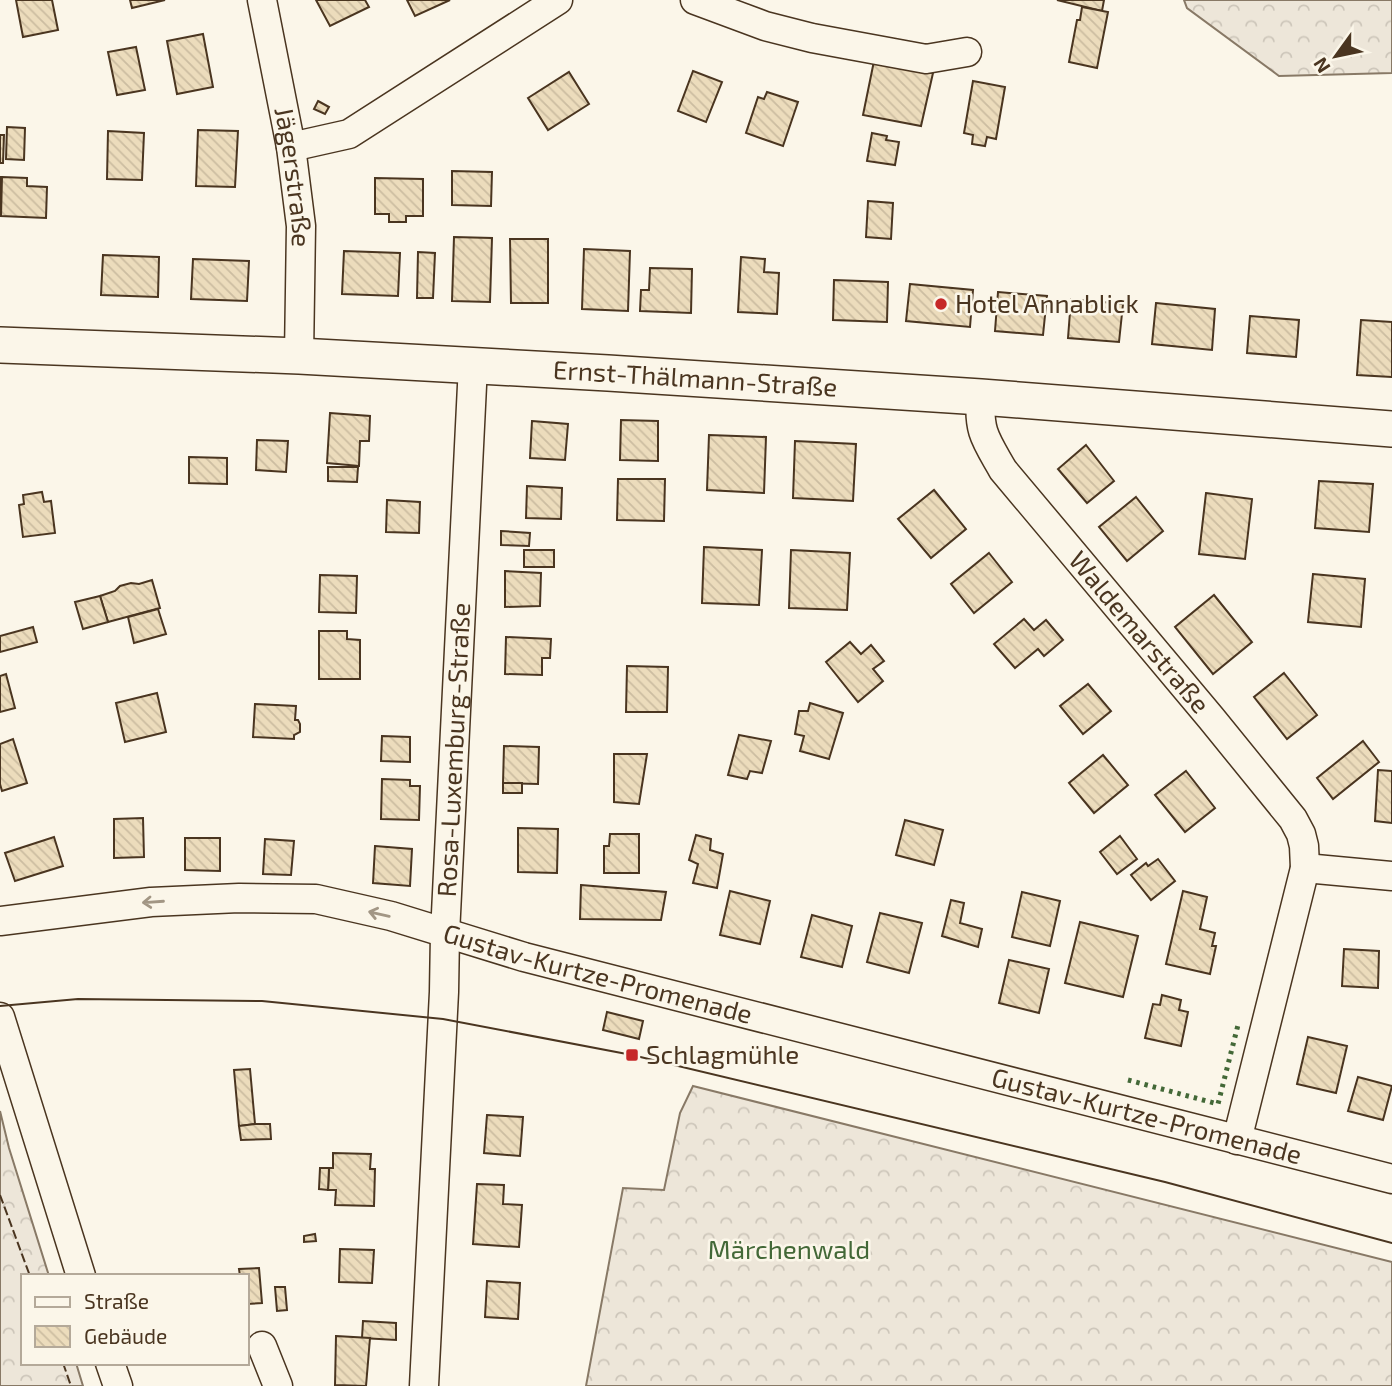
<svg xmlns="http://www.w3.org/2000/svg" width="1392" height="1386" viewBox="0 0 1392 1386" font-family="'Exo 2',sans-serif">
<defs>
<pattern id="forest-crowns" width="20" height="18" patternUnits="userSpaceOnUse" patternTransform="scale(1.75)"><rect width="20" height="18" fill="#ede6d9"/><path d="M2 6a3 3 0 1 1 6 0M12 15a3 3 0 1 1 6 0" fill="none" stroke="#cdc6ba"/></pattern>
<pattern id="building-back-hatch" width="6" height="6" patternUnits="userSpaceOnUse" patternTransform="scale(1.75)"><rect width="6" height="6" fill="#ecdcbc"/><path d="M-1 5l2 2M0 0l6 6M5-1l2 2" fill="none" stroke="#ccbda1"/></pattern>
</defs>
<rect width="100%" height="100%" fill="#fbf6e9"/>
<g fill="url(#forest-crowns)" stroke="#887966" stroke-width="2">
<path d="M1184 0H1392V73L1279 76 1187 8Z"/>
<path d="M693 1086 1392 1262V1386H586L623 1188 664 1190 680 1113Z"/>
<path d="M0 1111 9 1148 49 1276H23V1363H76L83 1386H0Z"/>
</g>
<g fill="url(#building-back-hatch)" stroke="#4a3520" stroke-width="2">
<path d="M16 0H52L58 30 23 37Z"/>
<path d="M130 0H165L132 8Z"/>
<path d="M316 0H365L369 7 330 26Z"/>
<path d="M407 0H450L415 16Z"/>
<path d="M1057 0H1104L1102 11Z"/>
<path d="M1082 7 1108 12 1097 68 1069 62 1077 20H1080Z"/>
<path d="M203 34 213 87 177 94 167 41Z"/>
<path d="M136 47 145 90 117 95 108 52Z"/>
<path d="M874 61 933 73 921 126 863 115Z"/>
<path d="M693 71 722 82 706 122 678 111Z"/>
<path d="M569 72 589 104 548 130 528 98Z"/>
<path d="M973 81 1005 87 996 139 987 137 985 146 972 144 973 135 964 133Z"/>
<path d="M767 92 798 102 783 146 746 133 758 97 764 99Z"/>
<path d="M318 101 329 107 325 114 314 109Z"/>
<path d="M7 127 25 128 24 160 6 159Z"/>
<path d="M198 130 238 131 235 187 196 186Z"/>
<path d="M108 131 144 133 142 180 107 179Z"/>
<path d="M872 133 887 136 886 140 899 142 895 165 867 161Z"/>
<path d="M0 135H4L3 163H0Z"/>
<path d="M452 171 492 172 491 206 452 205Z"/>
<path d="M0 177H2L1 216H0Z"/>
<path d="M2 177 27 178V186L47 187 46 218 1 216Z"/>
<path d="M375 178 423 179V216H406V222H389V214H375Z"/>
<path d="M868 201 893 203 891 239 866 237Z"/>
<path d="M454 237 492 238 490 302 452 301Z"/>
<path d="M510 239H548V303H511Z"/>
<path d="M584 249 630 251 628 311 582 309Z"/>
<path d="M344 251 400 253 398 296 342 294Z"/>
<path d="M418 252 435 253 433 298H417Z"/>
<path d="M103 255 159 257 158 297 101 295Z"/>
<path d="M741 257 765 259 764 272 779 273 777 314 738 312Z"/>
<path d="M193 259 249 261 247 301 191 299Z"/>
<path d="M650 268 692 269 691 313 640 311 641 290H649Z"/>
<path d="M834 280 888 282 887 322 833 320Z"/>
<path d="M910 284 973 290 970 327 906 321Z"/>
<path d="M998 292 1047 296 1043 335 995 331Z"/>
<path d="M1071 299 1123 304 1119 342 1068 338Z"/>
<path d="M1156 303 1215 309 1212 350 1152 344Z"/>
<path d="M1250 316 1299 320 1296 357 1247 353Z"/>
<path d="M1361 320 1392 322V377L1357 375Z"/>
<path d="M330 413 370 416 369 441H360L359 466 327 463Z"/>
<path d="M621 420 658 421V461L620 460Z"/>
<path d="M532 421 568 424 565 460 530 458Z"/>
<path d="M709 435 766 437 764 493 707 490Z"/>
<path d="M257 440 288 441 286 472 256 470Z"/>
<path d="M795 441 856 444 853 501 793 498Z"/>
<path d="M1086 445 1114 481 1087 503 1058 469Z"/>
<path d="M189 457 227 458V484L189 483Z"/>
<path d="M328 467H358L357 482 328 481Z"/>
<path d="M618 479H665L664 521 617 520Z"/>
<path d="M1319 481 1373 484 1369 532 1315 528Z"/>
<path d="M527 486 562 488 561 519 526 518Z"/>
<path d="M934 490 966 529 931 558 898 519Z"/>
<path d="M42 492 44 502 51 501 55 533 23 537 19 505 24 504 23 495Z"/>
<path d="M1206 493 1252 499 1245 559 1199 554Z"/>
<path d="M1136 497 1163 531 1127 561 1099 527Z"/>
<path d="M387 500 420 502 419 533 386 532Z"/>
<path d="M501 531 530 533 529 546 501 545Z"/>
<path d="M704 547 762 550 759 605 702 603Z"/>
<rect x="524" y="550" width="30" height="17"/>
<path d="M791 550 850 553 847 610 789 608Z"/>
<path d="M989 553 1012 582 974 613 951 584Z"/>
<path d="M505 571 541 573 540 606 505 607Z"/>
<path d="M1313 574 1365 579 1361 627 1308 622Z"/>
<path d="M320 575 357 576 356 613 319 612Z"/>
<path d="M152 580 160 608 108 622 100 596 115 591 120 586 131 583 139 584Z"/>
<path d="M1214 595 1252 642 1213 674 1175 627Z"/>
<path d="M100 596 108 622 83 629 75 602Z"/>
<path d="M158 609 166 634 134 643 128 617Z"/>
<path d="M1024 619 1034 630 1046 620 1063 640 1044 656 1038 649 1015 668 994 644Z"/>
<path d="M33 627 37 642 0 652V636Z"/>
<path d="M319 631H347V639L360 640V679H319Z"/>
<path d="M506 637 551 639 550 658H542V675L505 674Z"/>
<path d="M850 642 861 654 871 645 884 661 873 669 883 681 858 702 826 662Z"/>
<path d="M627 666 668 667 667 712H626Z"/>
<path d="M1284 673 1317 715 1287 739 1254 697Z"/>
<path d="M6 674 15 708 0 712V676Z"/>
<path d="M1088 684 1111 711 1083 734 1060 706Z"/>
<path d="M157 693 166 732 125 742 116 703Z"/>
<path d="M810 703 843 713 829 759 800 751 804 736 795 734 799 711H808Z"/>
<path d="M255 704 296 706 295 720H298L300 724V732L294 735V739L253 737Z"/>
<path d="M739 735 771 741 762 773 750 771 747 779 728 775Z"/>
<path d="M382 736 410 737V762L381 761Z"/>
<path d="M13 739 27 783 2 791 0 784V744Z"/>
<path d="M1363 741 1379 762 1333 799 1317 778Z"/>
<path d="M504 746 539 747 538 784 503 783Z"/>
<path d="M614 754H647L639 804 614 802Z"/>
<path d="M1103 755 1128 785 1094 813 1069 783Z"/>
<path d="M1378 770 1392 771V823L1375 821Z"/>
<path d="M1186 771 1215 808 1185 832 1155 795Z"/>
<path d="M382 779 410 780V786H420L419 820 381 819Z"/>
<rect x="503" y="783" width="19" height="10"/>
<path d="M143 818 144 857 114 858V819Z"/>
<path d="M905 820 943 830 934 865 896 855Z"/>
<path d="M518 828 558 829 557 873 518 872Z"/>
<path d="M610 834H639V873H604V846H609Z"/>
<path d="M696 835 711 839 710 850 723 854 717 888 693 883 698 864 689 860Z"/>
<path d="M1120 836 1137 859 1117 874 1100 852Z"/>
<path d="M54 837 63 866 15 881 5 853Z"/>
<path d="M185 838H220V871L185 870Z"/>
<path d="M265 839 294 841 291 875 263 874Z"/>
<path d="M375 846 412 849 410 886 373 883Z"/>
<path d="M1158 859 1175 881 1151 900 1131 875 1146 863 1148 866Z"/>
<path d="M581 885 666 892 661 920 580 919Z"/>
<path d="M730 891 770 901 760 944 720 935Z"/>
<path d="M1183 891 1207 897 1200 929 1215 933 1212 946H1216L1210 974 1166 964Z"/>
<path d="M1022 892 1060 901 1050 946 1012 937Z"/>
<path d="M951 900 964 903 960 923 982 929 978 947 942 936Z"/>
<path d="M880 913 922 923 909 973 867 962Z"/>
<path d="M812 915 852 926 842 967 801 957Z"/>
<path d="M1080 922 1138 936 1123 997 1065 983Z"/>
<path d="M1344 949 1379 951 1378 988 1342 986Z"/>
<path d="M1009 960 1049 969 1039 1013 999 1003Z"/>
<path d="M1162 995 1181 1000 1179 1010 1188 1012 1181 1046 1145 1038 1153 1004 1160 1005Z"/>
<path d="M607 1012 643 1021 639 1039 603 1030Z"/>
<path d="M1308 1037 1347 1046 1336 1093 1297 1084Z"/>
<path d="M250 1069 255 1124 239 1126 234 1070Z"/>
<path d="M1358 1077 1392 1086 1383 1120 1348 1111Z"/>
<path d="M487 1115 523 1117 520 1156 484 1153Z"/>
<path d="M255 1124H270L271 1139 241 1140 239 1126Z"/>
<path d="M333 1153 371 1154 370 1169H375L374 1206 335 1205 336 1190H328L329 1168H333Z"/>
<path d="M320 1168H329L328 1190 319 1189Z"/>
<path d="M477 1184 504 1185 503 1204 522 1205 519 1247 473 1244Z"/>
<path d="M315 1234 316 1241 304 1242V1236Z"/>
<path d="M340 1249 374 1250 372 1283 339 1282Z"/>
<path d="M259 1268 262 1303 247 1304V1276H240L239 1269Z"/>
<path d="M487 1281 520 1283 518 1319 485 1317Z"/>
<path d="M275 1287H285L287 1310 277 1311Z"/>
<path d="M363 1321 396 1323V1340L362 1338Z"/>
<path d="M336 1336 370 1338 366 1386 335 1385Z"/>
</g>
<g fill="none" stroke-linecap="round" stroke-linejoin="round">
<g stroke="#4a3520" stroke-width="31">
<g id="minor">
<path id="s1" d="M262 0 291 147 301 226 299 356"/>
<path d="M695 0 765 26 812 38 926 59 967 52"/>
<path d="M291 147 349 134 558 0"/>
<path id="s2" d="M981 397C978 432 986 440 1003 470L1211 718 1293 819 1301 834 1304 846 1305 868 1237 1140"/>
<path d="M1305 868 1392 876"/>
<path id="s3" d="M0 921 151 902 239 898 316 899 391 916 524 957 1392 1179"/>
<path d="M0 1017 81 1276"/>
<path d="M262 1346 278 1386"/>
<path d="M110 1363 118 1386"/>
<path id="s4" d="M424 1386 444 992 445 934 473 365"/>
</g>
</g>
<g stroke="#4a3520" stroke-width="38">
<g id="major">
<path id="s5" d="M0 345 299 356 608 373 981 397 1392 429"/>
</g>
</g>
<use href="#minor" stroke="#fbf6e9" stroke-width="28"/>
<use href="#major" stroke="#fbf6e9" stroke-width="35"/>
<path stroke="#4a3520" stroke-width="2" d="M0 1006 78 999 262 1001 443 1019 632 1055 1165 1182 1392 1243"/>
<path stroke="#436837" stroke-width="5" stroke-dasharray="3.5 5" stroke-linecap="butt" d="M1128 1080 1218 1104 1238 1025"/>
<g stroke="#4a3520" stroke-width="2" stroke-dasharray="9 3.5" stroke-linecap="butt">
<path d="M0 1195 30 1276"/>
<path d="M63 1363 71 1386"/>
</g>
</g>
<defs><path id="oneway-shaft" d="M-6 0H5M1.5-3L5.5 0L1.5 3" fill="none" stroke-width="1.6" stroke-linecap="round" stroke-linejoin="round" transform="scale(1.75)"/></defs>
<g stroke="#a29684">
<use href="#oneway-shaft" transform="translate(153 902) rotate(176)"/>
<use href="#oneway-shaft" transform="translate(379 914) rotate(-167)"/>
</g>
<g fill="#c62828" stroke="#fbf6e9" stroke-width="2.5">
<circle cx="941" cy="304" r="7"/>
<rect x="625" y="1048" width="14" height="14" rx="3.5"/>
</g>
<g text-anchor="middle" stroke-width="5" stroke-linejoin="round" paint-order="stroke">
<g font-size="26" fill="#4a3520" stroke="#fbf6e9">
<text dy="9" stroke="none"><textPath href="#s1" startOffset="180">Jägerstraße</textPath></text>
<text dy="9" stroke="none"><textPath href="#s5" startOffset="696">Ernst-Thälmann-Straße</textPath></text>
<text dy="9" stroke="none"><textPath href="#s2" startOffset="290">Waldemarstraße</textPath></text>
<text dy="9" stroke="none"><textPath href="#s4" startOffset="637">Rosa-Luxemburg-Straße</textPath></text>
<text dy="9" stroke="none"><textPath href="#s3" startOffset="609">Gustav-Kurtze-Promenade</textPath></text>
<text dy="9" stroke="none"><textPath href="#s3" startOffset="1176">Gustav-Kurtze-Promenade</textPath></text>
</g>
<g font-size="26" fill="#4a3520" stroke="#fbf6e9" text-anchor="start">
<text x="955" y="313">Hotel Annablick</text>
<text x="646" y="1064">Schlagmühle</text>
</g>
<g font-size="26" fill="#436837" stroke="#fbf6e9">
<text x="789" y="1259">Märchenwald</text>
</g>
</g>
<rect x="21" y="1274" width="228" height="91" fill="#fbf6e9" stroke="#b4a999" stroke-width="2"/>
<rect x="35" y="1297" width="35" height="10" fill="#fbf6e9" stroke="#b4a999" stroke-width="2"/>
<text x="84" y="1309" font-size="21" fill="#4a3520">Straße</text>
<rect x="35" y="1326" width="35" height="21" fill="url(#building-back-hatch)" stroke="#b4a999" stroke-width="2"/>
<text x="84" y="1344" font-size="21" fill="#4a3520">Gebäude</text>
<g transform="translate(1336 56) rotate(237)" stroke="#fbf6e9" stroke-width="5" paint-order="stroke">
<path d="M0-5L12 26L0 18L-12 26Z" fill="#4a3520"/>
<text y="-10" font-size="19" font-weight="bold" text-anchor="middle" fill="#4a3520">N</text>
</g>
</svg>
